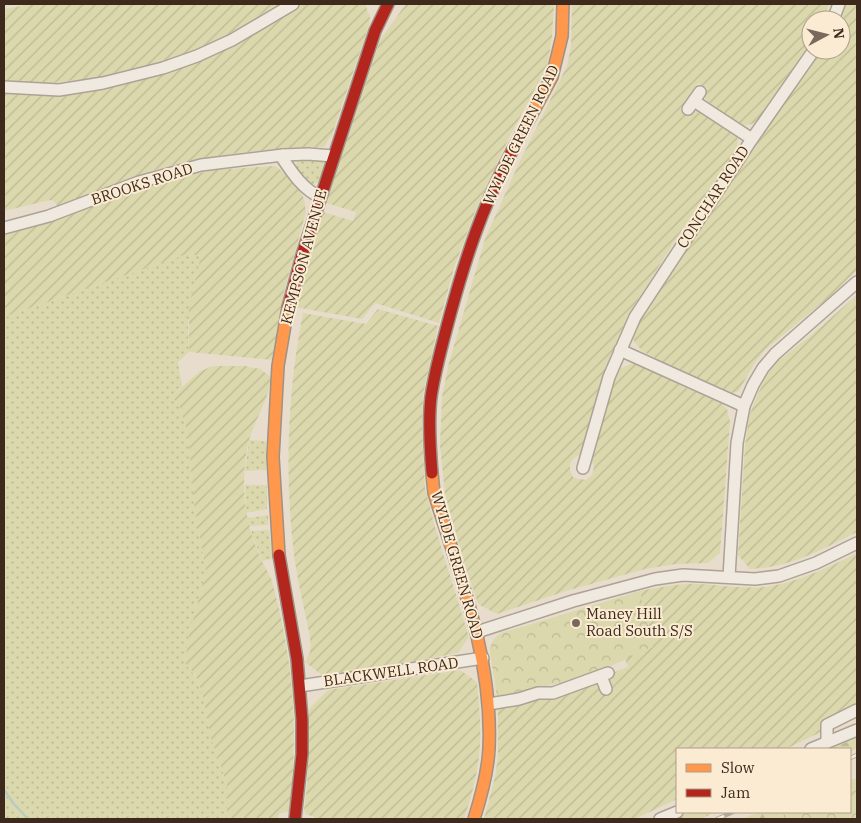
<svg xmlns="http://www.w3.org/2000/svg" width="861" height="823" viewBox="0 0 861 823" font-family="'IBM Plex Serif',serif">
<defs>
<pattern id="grass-dots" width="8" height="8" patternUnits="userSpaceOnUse" patternTransform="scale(1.25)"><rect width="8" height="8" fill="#dbd8ad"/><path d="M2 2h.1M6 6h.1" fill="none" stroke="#bdba94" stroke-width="1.8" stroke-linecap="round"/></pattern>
<pattern id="forest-firs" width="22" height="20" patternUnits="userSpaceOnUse" patternTransform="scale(1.25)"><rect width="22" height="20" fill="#dbd8ad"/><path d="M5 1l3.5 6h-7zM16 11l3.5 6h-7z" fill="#bdba94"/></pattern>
<pattern id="park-crowns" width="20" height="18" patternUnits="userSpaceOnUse" patternTransform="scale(1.25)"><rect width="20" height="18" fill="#dbd8ad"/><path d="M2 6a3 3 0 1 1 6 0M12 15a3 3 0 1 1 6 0" fill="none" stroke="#bdba94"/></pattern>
<pattern id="garden-furrows" width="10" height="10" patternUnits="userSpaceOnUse" patternTransform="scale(1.25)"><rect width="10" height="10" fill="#dbd8ad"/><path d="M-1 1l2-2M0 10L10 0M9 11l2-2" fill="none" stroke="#bdba94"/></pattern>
</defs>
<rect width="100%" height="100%" fill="#e8ddcc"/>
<g fill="url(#grass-dots)">
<path d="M301 159H320L324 165 319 182 309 185 295 169 297 161Z"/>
<path d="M187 254 202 256 188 323 189 352 178 362 182 386 172 396 180 408 188 434 194 503 206 572 188 638 185 663 196 677 202 692 211 738 227 784V819H4V317Z"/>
<path d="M249 440 266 441V470L245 471Z"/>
<path d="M245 485H267V509L246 513Z"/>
<path d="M268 515V525L249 526 247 518Z"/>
<path d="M269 530 272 559 262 561 251 531Z"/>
</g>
<g fill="url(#forest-firs)">
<path d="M857 738V748L850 752V749H830Z"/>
<path d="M690 812H715L701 819H673Z"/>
<path d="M759 812H789L775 819H742Z"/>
</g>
<g fill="url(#park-crowns)">
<path d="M640 591 654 647 613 665 568 681 497 697 490 653C490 644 493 638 501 633Z"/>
<path d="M857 778V819H775L789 812H850V780Z"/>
</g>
<g fill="url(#garden-furrows)">
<path d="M31 4H279C263 12 249 24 233 32 185 58 132 72 79 81L75 80 44 84 4 80V9Z"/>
<path d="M304 4H365L370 17 369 25 332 135 324 147C270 149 216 153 165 167 128 177 93 194 57 206L54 201 50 200 4 211V92L52 96 76 94 118 86 167 73Z"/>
<path d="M406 4H554L552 37 547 67 509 138 475 212 454 268 439 323 375 303 362 319 295 307 323 212 353 221 356 212 326 203 380 40Z"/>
<path d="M572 4H829L823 20H811V43L756 123 742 126 706 100 704 97 707 88 698 83 680 109 689 115 697 110 737 134 738 149 682 230 628 315 609 360 580 455C569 459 567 469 574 478L586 480 592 475 594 466 590 459 617 370 635 362 684 387 721 403 727 409 730 422 720 553 708 563 676 564 645 569 566 591 497 614 478 604 463 558 445 494 440 445 442 396 449 363 485 239 519 163 567 66 571 46Z"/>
<path d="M845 4H857V270L833 294 766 349 756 361 738 392 731 393 688 375 642 351 631 337 639 321 673 267 821 50H841V20H838Z"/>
<path d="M274 166C283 169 302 190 304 199 305 203 305 208 306 212L284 292 272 360 189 352V306L201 256 187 254 4 317V235L58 220 127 193 189 175 214 170Z"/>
<path d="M857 295V532C823 549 789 568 750 569L738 555 745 446 749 416 759 391 768 373 779 360 809 337Z"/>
<path d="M378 309 438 326 423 395 422 429 425 488 435 527 469 637 458 653 388 666 322 675 305 662C307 659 309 655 310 652 312 640 308 629 306 618 302 600 298 581 295 562 284 481 287 393 303 313L366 324Z"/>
<path d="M212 366H245L260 369 271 377C269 397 259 413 252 431 244 452 243 480 245 503 247 521 253 540 260 557 264 567 271 575 273 585 294 664 299 731 289 811L279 814 278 819H227V784L211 738 202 692 196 676 185 663 188 638 206 572 194 504 188 434 180 408 172 396 199 372Z"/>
<path d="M857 553V703L827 719 821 732 786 749H677V799L635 819H484L495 777 498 756V709L595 683 601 687 609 683 615 672 628 667 625 659 653 647 640 591C659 588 679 583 698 584 722 585 746 590 771 586 801 581 831 566 857 553Z"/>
<path d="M460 670 477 682C479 706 482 731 479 755 477 777 471 798 464 819H314V817L306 814 304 811 307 784 309 709 328 690Z"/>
</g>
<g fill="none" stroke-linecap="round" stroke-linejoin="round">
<path stroke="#b8ccbf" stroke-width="2.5" d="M4 790 14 804 28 819"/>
<g stroke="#ada296" stroke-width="14">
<g id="street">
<path d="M833 20 839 4"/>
<path d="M4 87 59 90 103 83 163 68 197 56 232 40 293 4"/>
<path d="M694 101 752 139"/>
<path d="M688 109 700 92"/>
<path d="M283 155V159C293 174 303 189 320 197"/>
<path d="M4 228 49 216 139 182 201 165 283 155 308 154 333 156"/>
<path d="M620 350 744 406"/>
<path d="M583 468 609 377 635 317 752 139 814 50"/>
<path d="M729 577 737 443 744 406 753 385 763 368 775 354 857 282"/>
<path d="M477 632 573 601 655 579 683 575 755 579 779 576 816 563 857 543"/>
<path d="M601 676 606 689"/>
<path d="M300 686 483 658"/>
<path d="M489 704 519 699 538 693H553L608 673"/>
<path d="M827 741V725L857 710"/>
<path d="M811 749 857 730"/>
<path d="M660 819 677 812"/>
</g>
</g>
<g stroke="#9d9285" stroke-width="14">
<g id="slow">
<path d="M512 151 552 77 562 36 563 4"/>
<path d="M432 473 434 493C460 576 493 660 489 748 488 772 481 797 474 819"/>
<path d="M279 555 273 457 278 366 288 307"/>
</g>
</g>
<g stroke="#9d9285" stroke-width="14">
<g id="jam">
<path d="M288 307 302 255 375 31 388 4"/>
<path d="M432 473C430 448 428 421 431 397 435 369 443 342 450 315 466 256 483 205 512 151"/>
<path d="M279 555 297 659 302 720V754L295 819"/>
</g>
</g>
<use href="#street" stroke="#efe9e0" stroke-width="11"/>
<use href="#slow" stroke="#ff974d" stroke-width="11"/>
<use href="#jam" stroke="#b3261e" stroke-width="11"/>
<g stroke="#afa8a0" stroke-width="4.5">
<g id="rail">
<path d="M850 758 857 755"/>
<path d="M717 819 733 812"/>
</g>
</g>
<use href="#rail" stroke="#faebd2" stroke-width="2.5" stroke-dasharray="8" stroke-linecap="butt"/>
</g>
<circle fill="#7a695a" stroke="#faebd2" stroke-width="2" cx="576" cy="623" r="5"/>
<g text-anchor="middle" stroke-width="4" stroke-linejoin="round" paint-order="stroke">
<g font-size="15" fill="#3e2a1c" stroke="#faebd2">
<text transform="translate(521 135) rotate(-64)" y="5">WYLDE GREEN ROAD</text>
<text transform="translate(142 184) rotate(-18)" y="5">BROOKS ROAD</text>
<text transform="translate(713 197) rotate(-57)" y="5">CONCHAR ROAD</text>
<text transform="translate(304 257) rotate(-75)" y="5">KEMPSON AVENUE</text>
<text transform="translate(457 565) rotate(74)" y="5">WYLDE GREEN ROAD</text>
<text transform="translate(391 672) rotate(-8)" y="5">BLACKWELL ROAD</text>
</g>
<g font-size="15" fill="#3e2a1c" stroke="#faebd2" text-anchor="start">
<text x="586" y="619">Maney Hill<tspan x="586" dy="17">Road South S/S</tspan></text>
</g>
</g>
<rect width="861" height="823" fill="none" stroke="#3e2a1c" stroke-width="10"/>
<rect x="676" y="748" width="175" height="65" fill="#faebd2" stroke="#af9e89"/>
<rect x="686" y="764" width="25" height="8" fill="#ff974d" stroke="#af9e89"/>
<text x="721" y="773" font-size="15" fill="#3e2a1c">Slow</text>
<rect x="686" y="789" width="25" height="8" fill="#b3261e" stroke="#af9e89"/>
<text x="721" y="798" font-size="15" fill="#3e2a1c">Jam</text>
<g transform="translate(826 35) rotate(83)"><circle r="24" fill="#faebd2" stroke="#af9e89"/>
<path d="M0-4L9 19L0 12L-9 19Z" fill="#7a695a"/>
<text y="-8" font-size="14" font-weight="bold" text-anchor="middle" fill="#3e2a1c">N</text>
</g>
</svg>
